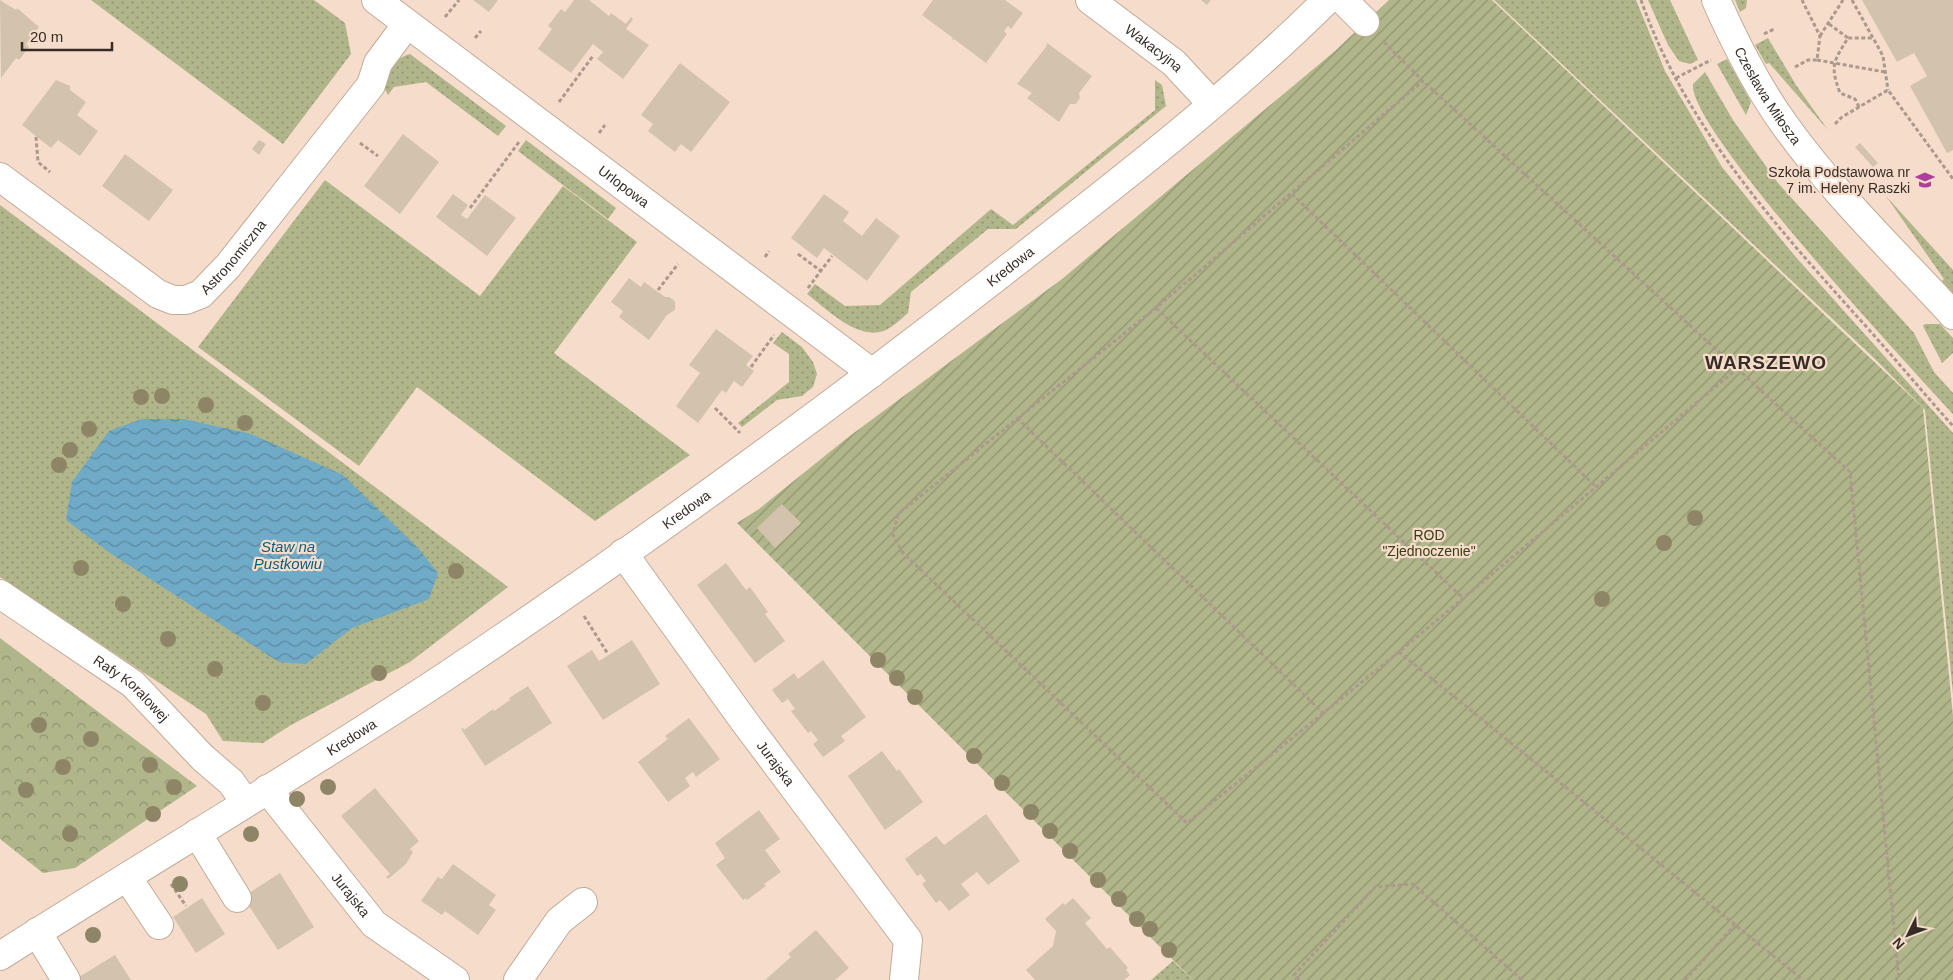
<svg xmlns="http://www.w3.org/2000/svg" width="1953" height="980" viewBox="0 0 1953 980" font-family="Helvetica,sans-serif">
<defs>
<pattern id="grass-dots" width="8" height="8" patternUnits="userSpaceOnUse" patternTransform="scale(1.25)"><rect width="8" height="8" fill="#b0b68a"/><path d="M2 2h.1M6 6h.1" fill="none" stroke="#909471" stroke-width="1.8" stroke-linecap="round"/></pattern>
<pattern id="forest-crowns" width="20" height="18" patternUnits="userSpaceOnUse" patternTransform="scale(1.25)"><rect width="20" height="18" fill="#b0b68a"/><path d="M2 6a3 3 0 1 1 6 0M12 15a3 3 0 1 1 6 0" fill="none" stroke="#909471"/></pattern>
<pattern id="garden-furrows" width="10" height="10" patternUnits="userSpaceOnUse" patternTransform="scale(1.25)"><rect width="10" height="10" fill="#b0b68a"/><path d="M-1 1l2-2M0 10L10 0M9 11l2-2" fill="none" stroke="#909471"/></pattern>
<pattern id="water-waves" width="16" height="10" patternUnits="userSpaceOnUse" patternTransform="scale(1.25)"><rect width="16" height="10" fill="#6faac6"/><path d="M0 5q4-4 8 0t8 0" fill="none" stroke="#5c8ba1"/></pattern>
</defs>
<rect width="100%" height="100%" fill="#f6ddcb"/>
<g fill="url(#grass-dots)">
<path d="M91 0H314L345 23 351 54 283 144Z"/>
<path d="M1494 0H1636L1665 71 1722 167 1794 255 1953 433V694L1925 410 1877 361Z"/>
<path d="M1648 0H1670L1698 60 1690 64 1679 61 1668 45Z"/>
<path d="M1735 0H1747L1746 8 1740 12Z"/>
<path d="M1768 38 1796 85 1828 130 1769 63 1766 64 1755 45Z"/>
<path d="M410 54 506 126 498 136 426 82 394 87 388 95 383 85C389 71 394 58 410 54Z"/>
<path d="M1727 59 1751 102 1746 115 1717 64Z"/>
<path d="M1705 72 1733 120 1778 183 1914 333 1934 372 1953 393V414C1912 369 1687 128 1693 84Z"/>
<path d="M1155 80 1162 85 1166 106 1016 229H988L911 292 908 313C901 319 894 326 886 330 858 342 827 309 807 294L815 284 845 306 880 305 991 209 1013 225 1155 110Z"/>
<path d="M526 140 616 208 608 219 518 151Z"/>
<path d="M325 180 480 296 563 186 637 242 554 353 690 455 595 521 417 387 359 466 198 347Z"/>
<path d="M1886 196 1953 270V293L1942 281 1944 279Z"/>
<path d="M0 205 508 587 410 662 291 725 263 743 223 741 206 714 0 577Z"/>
<path d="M1925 324H1940L1953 338V353L1942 363 1923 326Z"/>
<path d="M782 332 802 347 813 362 817 374 813 387 802 396 777 400 742 427 738 423 789 382V354L773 343Z"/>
<path d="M1173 961 1193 980H1151Z"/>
</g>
<path fill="url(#forest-crowns)" d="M0 638 197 786 75 868 43 873 0 839Z"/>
<path fill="url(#garden-furrows)" d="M1389 0H1492L1923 408 1953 716V980H1193L737 523 759 509 847 438 1062 279 1335 51Z"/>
<path fill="url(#water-waves)" d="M142 419H184L251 434 343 475 419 549 438 573 429 599 352 628 306 664 279 662 110 553 66 520 72 482 109 431Z"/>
<g fill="#d3c3ac">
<path d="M0 0 16 10 17 8 39 27 26 44 29 47 19 60 16 58 1 78Z"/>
<path d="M473 0H498L489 12Z"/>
<path d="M574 0H589L609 16 611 13 626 24 631 17 633 19 626 29 649 45 623 79 597 59 603 52 593 44 571 73 538 49 552 29 548 26 561 9 565 12Z"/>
<path d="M933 0H1005L1023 13 1011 29 1008 26 1004 31 1007 34 986 63 954 39 951 41 953 38 922 15Z"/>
<path d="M1201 0H1211L1207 5Z"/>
<path d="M1862 0H1953V150L1947 153 1910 86 1927 76 1914 53 1897 62Z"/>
<path d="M1047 43 1092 76 1079 93 1080 98 1076 104H1070L1059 122 1027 98 1032 93 1017 84 1046 47Z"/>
<path d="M680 63 730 102 691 152 681 144 675 152 648 131 653 124 641 115Z"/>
<path d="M56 80 70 86V90L86 102 77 115 98 131 80 156 58 140 51 148 22 125Z"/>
<path d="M403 134 439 162 400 214 364 186Z"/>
<path d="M259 140 266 144 259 155 252 149Z"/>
<path d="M1860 143 1878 163 1873 167 1855 147Z"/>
<path d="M125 154 173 190 149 221 102 186Z"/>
<path d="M453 194 468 205 461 215 467 219 485 195 516 218 487 256 436 217Z"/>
<path d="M824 194 849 212 843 221 862 236 876 218 900 236 867 281 824 248 817 258 791 238Z"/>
<path d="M629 278 641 287 644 282 665 297H669L675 301V310L667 315 649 340 619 317 623 311 611 302Z"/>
<path d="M716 329 753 356 746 365 754 371 742 387 734 381 726 393 722 390 698 423 676 406 700 373 689 365Z"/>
<path d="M782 504 801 523 775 548 757 528Z"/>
<path d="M726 563 746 590 750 587 768 612 765 614 785 641 755 663 697 585Z"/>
<path d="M632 640 660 684 603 720 567 666 592 650 599 661Z"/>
<path d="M823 660 866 717 841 736 845 741 823 757 813 744 818 740 811 731 808 733 791 711 795 709 788 699 782 703 772 690 794 673 798 679Z"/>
<path d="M528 686 552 723 485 766 461 729 463 728 464 730 493 709 494 711 510 700 509 698Z"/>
<path d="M689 718 720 759 696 777 693 772 685 778 690 786 668 802 638 762 668 739 665 736Z"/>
<path d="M882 751 897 771 899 769 923 802 885 830 848 776Z"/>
<path d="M375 788 419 841 410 849 413 852 406 864 388 879 386 877 390 874 341 816Z"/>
<path d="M759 810 780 839 765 850 781 872 764 884 766 886 747 900 746 898 743 900 716 865 725 858 715 843Z"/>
<path d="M986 814 1020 861 988 885 977 872 961 884 970 895 949 911 940 900 936 903 922 884 926 881 921 874 917 876 905 859 936 836 944 845Z"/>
<path d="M453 864 496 895 489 905 496 910 478 935 445 911 442 915 421 901 438 877 442 879Z"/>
<path d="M280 873 314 927 278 950 243 897Z"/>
<path d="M202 898 225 934 196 953 173 917Z"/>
<path d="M1073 898 1091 918 1085 923 1107 949 1110 947 1128 968 1126 970 1130 975 1124 980H1035L1026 970 1053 946 1056 931 1045 919 1063 903 1065 905Z"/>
<path d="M816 930 849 968 835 980H765L791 957 788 954Z"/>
<path d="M115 955 131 980H74Z"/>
</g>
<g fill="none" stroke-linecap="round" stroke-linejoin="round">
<g stroke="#c2aa99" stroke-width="30">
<g id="minor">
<path id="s1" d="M376 0 872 373"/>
<path id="s2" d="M1090 0 1174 63 1212 104"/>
<path d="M1343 0 1365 22"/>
<path id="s3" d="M1716 0C1735 43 1756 85 1784 124 1833 193 1896 253 1953 315"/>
<path id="s4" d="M0 177 158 294 173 300H186L201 294 228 266 371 85 378 63 407 24"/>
<path id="s5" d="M623 553 744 721 908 940 904 980"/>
<path id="s6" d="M0 594 133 684 203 758 231 782 245 802"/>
<path id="s7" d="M267 789 374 924 455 980"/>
<path d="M197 833 237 898"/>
<path d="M127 877 159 925"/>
<path d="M37 932 66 980"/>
<path id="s8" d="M0 956C148 862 300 773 446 676 633 551 816 418 993 280 1107 191 1224 102 1327 0"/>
<path d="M518 980 559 921 583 902"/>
</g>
</g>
<g stroke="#ac998c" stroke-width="3" stroke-dasharray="4 2.5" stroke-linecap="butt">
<path d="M1641 0C1684 122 1768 217 1853 312 1887 349 1919 388 1953 426"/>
<path d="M1852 0 1883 56 1888 90"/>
<path d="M445 17 459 0"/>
<path d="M1829 24 1848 38"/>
<path d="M1764 34 1774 29"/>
<path d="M1820 36 1843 0"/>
<path d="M475 38 481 31"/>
<path d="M1384 42 1423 81 1850 472 1899 980"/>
<path d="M1817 60 1885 72"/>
<path d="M1795 67 1808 60H1817L1820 36 1802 0"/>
<path d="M1676 78 1711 60"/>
<path d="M559 102 593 56"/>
<path d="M1859 107 1855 99 1840 93C1830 66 1833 62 1848 38H1873"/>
<path d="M1835 124 1842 117 1888 90 1953 179"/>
<path d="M599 133 605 125"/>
<path d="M36 137 38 162 50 172"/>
<path d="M360 143 378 156"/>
<path d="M1292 194 1596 487"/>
<path d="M470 208 519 142"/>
<path d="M798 254 821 271"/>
<path d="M765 257 769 251"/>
<path d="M808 288 832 256"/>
<path d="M658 290 678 264"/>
<path d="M1156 308 1463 598"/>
<path d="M751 367 774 335"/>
<path d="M1738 368 1399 652 1803 980"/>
<path d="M715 408 740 433"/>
<path d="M1017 418 1323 713"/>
<path d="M584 616 608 654"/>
<path d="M1399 652 1187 823 903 553 893 535 898 514 1156 308 1423 81"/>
<path d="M171 884 186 906"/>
<path d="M1299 980 1294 975 1375 887 1413 884 1522 980"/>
<path d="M1685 980 1735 925"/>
</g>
<use href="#minor" stroke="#fff" stroke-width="28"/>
</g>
<g fill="#8e8566">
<circle cx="162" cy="396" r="8"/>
<circle cx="141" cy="397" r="8"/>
<circle cx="206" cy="405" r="8"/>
<circle cx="245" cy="423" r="8"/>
<circle cx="89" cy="429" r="8"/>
<circle cx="70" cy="450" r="8"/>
<circle cx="59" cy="465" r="8"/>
<circle cx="1695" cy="518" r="8"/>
<circle cx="1664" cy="543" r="8"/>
<circle cx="81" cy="568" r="8"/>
<circle cx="456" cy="571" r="8"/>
<circle cx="1602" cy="599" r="8"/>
<circle cx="123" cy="604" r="8"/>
<circle cx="168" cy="639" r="8"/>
<circle cx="878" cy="660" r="8"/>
<circle cx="215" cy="669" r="8"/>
<circle cx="379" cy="673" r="8"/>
<circle cx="897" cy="678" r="8"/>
<circle cx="915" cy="697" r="8"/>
<circle cx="263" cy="703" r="8"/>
<circle cx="39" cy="725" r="8"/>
<circle cx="91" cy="739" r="8"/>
<circle cx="974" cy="756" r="8"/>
<circle cx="150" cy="765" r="8"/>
<circle cx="63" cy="767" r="8"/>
<circle cx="1002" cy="783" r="8"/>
<circle cx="174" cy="787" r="8"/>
<circle cx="328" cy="787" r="8"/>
<circle cx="26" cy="790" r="8"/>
<circle cx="297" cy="799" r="8"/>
<circle cx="1031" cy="812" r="8"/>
<circle cx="153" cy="814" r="8"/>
<circle cx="1050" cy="831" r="8"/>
<circle cx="70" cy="834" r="8"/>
<circle cx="251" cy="834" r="8"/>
<circle cx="1070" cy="851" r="8"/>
<circle cx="1098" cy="880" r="8"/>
<circle cx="180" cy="884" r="8"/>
<circle cx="1119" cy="899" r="8"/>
<circle cx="1137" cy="919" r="8"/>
<circle cx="1150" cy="929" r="8"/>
<circle cx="93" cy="935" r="8"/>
<circle cx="1169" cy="950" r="8"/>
</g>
<defs>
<g id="school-bare" transform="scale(1.5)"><path d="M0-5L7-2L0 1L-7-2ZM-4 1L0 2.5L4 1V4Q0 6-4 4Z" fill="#af3f9c" stroke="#f6ddcb" stroke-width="2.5" paint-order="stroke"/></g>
</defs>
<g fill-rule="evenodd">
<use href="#school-bare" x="1925" y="180"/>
</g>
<g text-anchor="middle" stroke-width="4.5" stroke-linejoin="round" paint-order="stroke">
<g font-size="14" fill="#362c26" stroke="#f6ddcb">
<text dy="5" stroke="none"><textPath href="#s2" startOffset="80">Wakacyjna</textPath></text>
<text dy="5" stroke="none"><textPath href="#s3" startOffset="109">Czesława Miłosza</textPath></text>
<text dy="5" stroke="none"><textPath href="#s1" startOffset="310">Urlopowa</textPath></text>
<text dy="5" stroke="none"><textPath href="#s4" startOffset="291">Astronomiczna</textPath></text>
<text dy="5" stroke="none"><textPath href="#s8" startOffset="1224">Kredowa</textPath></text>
<text dy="5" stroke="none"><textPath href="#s8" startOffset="819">Kredowa</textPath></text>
<text dy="5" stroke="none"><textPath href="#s6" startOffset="162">Rafy Koralowej</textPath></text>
<text dy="5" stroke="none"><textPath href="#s8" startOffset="414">Kredowa</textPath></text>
<text dy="5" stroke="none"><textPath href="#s5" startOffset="260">Jurajska</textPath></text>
<text dy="5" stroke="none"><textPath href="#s7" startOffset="135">Jurajska</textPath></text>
</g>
<g font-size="14" fill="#362c26" stroke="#f6ddcb" text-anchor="end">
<text x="1910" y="177">Szkoła Podstawowa nr<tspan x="1910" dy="16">7 im. Heleny Raszki</tspan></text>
</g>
<g font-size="14" fill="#393d13" stroke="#f6ddcb">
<text x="1429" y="540">ROD<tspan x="1429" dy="16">"Zjednoczenie"</tspan></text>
</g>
<g font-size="15" font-style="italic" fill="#105b78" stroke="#f6ddcb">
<text x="288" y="552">Staw na<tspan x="288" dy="17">Pustkowiu</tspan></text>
</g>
<g font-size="19" font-weight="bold" letter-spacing="1" fill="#362c26" stroke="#f6ddcb">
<text x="1766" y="369">WARSZEWO</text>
</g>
</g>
<g transform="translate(1908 935) rotate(228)" stroke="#f6ddcb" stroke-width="4" paint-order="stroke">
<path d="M0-4L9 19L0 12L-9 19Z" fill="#362c26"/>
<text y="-8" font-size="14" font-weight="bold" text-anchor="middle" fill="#362c26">N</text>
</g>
<path d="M22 42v8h90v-8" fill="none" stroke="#362c26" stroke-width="2.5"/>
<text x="30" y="42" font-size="15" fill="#362c26" stroke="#f6ddcb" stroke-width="4" paint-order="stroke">20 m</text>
</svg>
